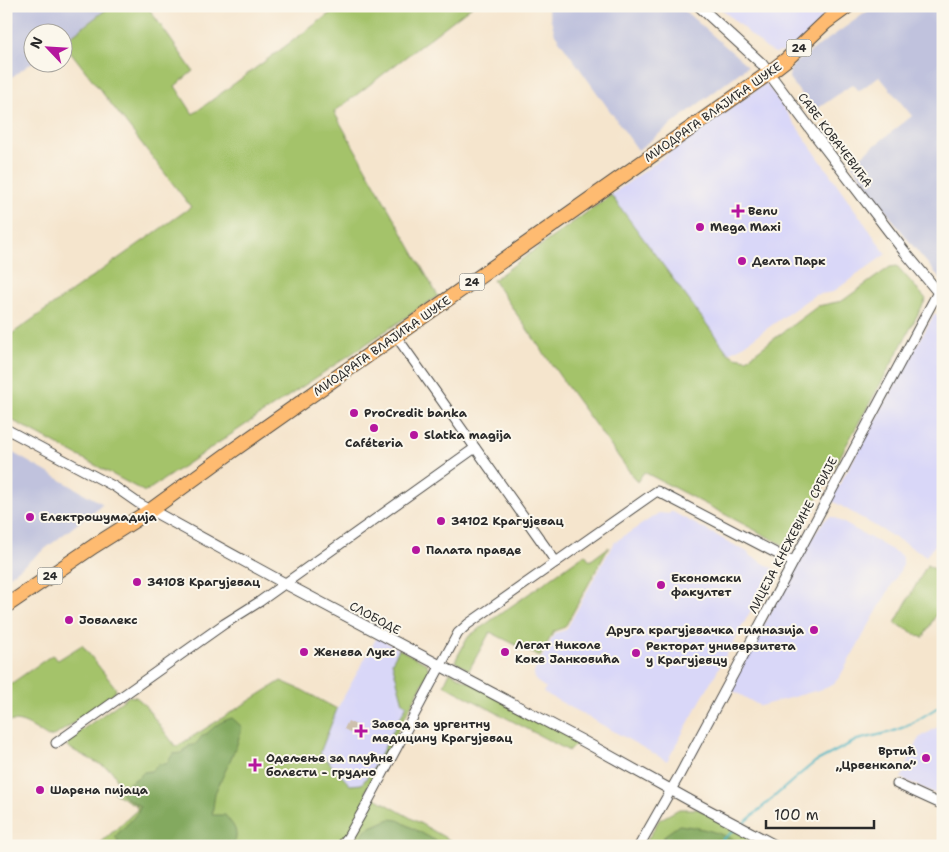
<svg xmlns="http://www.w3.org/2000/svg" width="949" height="852" viewBox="0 0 949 852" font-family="'Shantell Sans',sans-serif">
<rect width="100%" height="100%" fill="#fbf7ec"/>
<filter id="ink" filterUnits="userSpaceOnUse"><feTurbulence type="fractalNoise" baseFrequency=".02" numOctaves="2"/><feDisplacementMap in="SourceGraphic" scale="10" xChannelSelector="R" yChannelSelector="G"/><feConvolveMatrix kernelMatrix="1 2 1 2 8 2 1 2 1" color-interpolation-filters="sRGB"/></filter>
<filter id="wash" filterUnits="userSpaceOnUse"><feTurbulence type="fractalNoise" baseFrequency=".0096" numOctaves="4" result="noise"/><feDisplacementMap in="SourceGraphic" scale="20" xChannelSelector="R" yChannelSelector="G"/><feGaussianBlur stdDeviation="1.12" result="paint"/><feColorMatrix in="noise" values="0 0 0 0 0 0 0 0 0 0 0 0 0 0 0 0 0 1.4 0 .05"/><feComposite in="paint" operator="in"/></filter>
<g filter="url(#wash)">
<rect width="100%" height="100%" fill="#f5e5cd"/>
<g fill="#d9d7f8">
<path d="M718 6H847L787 51 775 53 767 49Z"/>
<path d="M766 83 886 254 837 289 833 292 815 295 810 298 741 347 728 353 611 195Z"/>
<path d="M935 313 943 321V536L926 556 831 500Z"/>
<path d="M671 511 749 553V555L774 569 667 761 543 692 546 688 536 681 534 677V672L555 633 566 630 611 548 615 542 659 513 669 514Z"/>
<path d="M830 517H833L899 554 903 558V565L839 678 833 684 826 688 760 706 730 689 787 581 820 526 825 520Z"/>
<path d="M377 637 399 649 407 705 374 767 362 784 350 786 320 753 337 709Z"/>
<path d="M943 724V797L901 778 919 738Z"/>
</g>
<g fill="#c0c2dd">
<path d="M6 6H111L63 41 62 32H32L33 62 6 81Z"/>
<path d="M547 6H679L748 66 638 150 555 34Z"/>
<path d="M875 6H943V282L912 245 851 164 912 116 879 76 859 91 853 84 814 111 789 78 790 70 796 62Z"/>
<path d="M6 449 103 504 6 579Z"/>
</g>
<g fill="#a4c36b" stroke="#68774b">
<path d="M111 6H147L193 71 175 86 193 114 340 6H472L334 112 438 296 145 492 6 417V338L191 207 63 42Z"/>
<path d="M611 195 728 353 735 357 747 359 818 306 842 301 890 267 897 266 926 299 886 374 789 548 644 472 637 482 566 385 493 280Z"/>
<path d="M609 547 565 627 554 631 540 657 490 632 469 670 456 662 455 661 467 639 469 636 585 554 590 561Z"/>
<path d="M927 565 943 574V602L923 638 895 623Z"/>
<path d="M82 645 115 687 116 690 111 697 56 735 48 737C36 730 20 716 6 723V683H12L52 655 58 660Z"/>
<path d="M399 649 427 664 429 672 365 792 460 846H97L137 810V806L114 793C119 784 117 777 111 770L71 749 68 746 67 742 68 740 129 696 136 697 143 703 176 747 281 681 302 690 337 709 320 753 350 785 362 784 374 767 407 705 403 703 392 662Z"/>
<path d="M450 672 580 740 569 751 444 685Z"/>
<path d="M679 809H698L776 846H644L659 820Z"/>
</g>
<g fill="#83a95f" stroke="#576a45">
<path d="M232 718 242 727 237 744 229 763 215 793 212 815H225C234 826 240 832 233 846H112L119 841 115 837C122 828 138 817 140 806L125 797 121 793C127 781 136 781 144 772L151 771 158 764H166L173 754 181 753 189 746 196 744 203 735C208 734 208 732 213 728 218 723 225 720 232 718Z"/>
<path d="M390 819 398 820 445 846H354L366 829Z"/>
<path d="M679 825C704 828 723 833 746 846H659L665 835Z"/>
</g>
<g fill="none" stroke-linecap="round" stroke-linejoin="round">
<g stroke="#47b4c3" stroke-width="2">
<path d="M743 824 799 775 815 762 857 740 891 732 904 727 919 719 943 704"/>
<path d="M713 846 735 830"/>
</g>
</g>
</g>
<g filter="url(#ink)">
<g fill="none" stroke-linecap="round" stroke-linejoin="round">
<path stroke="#cdc0ad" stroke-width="9" stroke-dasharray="9 4.5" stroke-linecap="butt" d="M348 731 354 719"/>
<g stroke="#494743" stroke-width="11">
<g id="minor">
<path d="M6 429 115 487 138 503 151 510"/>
<path d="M556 562 657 491 793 562"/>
<path d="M56 743 224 624 259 602 475 448"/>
<path d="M897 784 943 805"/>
<path d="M341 846 348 837 364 809 458 633 468 624 556 562 396 336"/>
<path d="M639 846 680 774 938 292"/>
</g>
</g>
<g stroke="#494743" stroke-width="12">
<g id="tertiary">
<path d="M699 6 762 64 812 131 904 251 943 298"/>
<path d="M151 510 284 583 583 741 691 801 776 846"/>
<path d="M6 845 8 846"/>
</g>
</g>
<g stroke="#494743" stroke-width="16">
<path id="primary" d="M6 606 94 546 151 510 232 451 769 73 787 59 826 22 848 6"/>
</g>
<use href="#minor" stroke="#fff" stroke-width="9"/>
<use href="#tertiary" stroke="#fff" stroke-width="10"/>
<use href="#primary" stroke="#febb71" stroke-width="14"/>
</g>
</g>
<g fill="#b5179e" stroke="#fbf7ec" stroke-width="2">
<path d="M735.5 203.5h5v5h5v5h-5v5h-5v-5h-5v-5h5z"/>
<circle cx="700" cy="227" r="5"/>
<circle cx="742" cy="261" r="5"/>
<circle cx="354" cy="413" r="5"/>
<circle cx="374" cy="428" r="5"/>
<circle cx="414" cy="435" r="5"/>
<circle cx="30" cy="517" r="5"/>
<circle cx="441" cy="521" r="5"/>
<circle cx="416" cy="550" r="5"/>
<circle cx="137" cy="582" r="5"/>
<circle cx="661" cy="585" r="5"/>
<circle cx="69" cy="620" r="5"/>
<circle cx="814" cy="630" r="5"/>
<circle cx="304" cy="652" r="5"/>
<circle cx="505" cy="652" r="5"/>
<circle cx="636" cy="653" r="5"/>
<path d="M358.5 723.5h5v5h5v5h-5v5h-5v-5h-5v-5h5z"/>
<circle cx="926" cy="758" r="5"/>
<path d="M252.5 757.5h5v5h5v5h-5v5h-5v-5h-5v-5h5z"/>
<circle cx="40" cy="790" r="5"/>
</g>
<g text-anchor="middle" stroke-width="4" stroke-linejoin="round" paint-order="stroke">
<g fill="#fbf7ec" stroke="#696865" stroke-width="1">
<rect x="786.5" y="39.5" width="25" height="17" rx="4"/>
<rect x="459.5" y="273.5" width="25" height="17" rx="4"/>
<rect x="37.5" y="567.5" width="25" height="17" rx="4"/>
</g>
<g font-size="11" font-weight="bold" fill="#2b2b2b">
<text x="799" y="52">24</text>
<text x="472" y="286">24</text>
<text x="50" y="580">24</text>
</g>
<g font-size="12" fill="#2b2b2b" stroke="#fbf7ec">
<text transform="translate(713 112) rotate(-35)" y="4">МИОДРАГА ВЛАЈИЋА ШУКЕ</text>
<text transform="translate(835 140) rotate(53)" y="4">САВЕ КОВАЧЕВИЋА</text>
<text transform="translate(382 346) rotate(-35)" y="4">МИОДРАГА ВЛАЈИЋА ШУКЕ</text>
<text transform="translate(793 535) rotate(-62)" y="4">ЛИЦЕЈА КНЕЖЕВИНЕ СРБИЈЕ</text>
<text transform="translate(375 618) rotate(28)" y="4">СЛОБОДЕ</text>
</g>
<g font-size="12" font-weight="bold" fill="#2b2b2b" stroke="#fbf7ec" text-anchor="start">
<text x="748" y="215">Benu</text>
<text x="710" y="231">Mega Maxi</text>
<text x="752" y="265">Делта Парк</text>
<text x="364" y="417">ProCredit banka</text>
<text x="424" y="439">Slatka magija</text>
<text x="374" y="447" text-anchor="middle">Caféteria</text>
<text x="40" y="521">Електрошумадија</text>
<text x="451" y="525">34102 Крагујевац</text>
<text x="426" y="554">Палата правде</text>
<text x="671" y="582">Економски<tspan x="671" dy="14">факултет</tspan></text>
<text x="147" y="586">34108 Крагујевац</text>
<text x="79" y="624">Јовалекс</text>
<text x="804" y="634" text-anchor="end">Друга крагујевачка гимназија</text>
<text x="515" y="649">Легат Николе<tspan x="515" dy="14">Коке Јанковића</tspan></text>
<text x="646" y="650">Ректорат универзитета<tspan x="646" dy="14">у Крагујевцу</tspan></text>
<text x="314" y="656">Женева Лукс</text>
<text x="372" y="728">Завод за ургентну<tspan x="372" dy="14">медицину Крагујевац</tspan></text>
<text x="916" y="755" text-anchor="end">Вртић<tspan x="916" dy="14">„Црвенкапа”</tspan></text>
<text x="266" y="762">Одељење за плућне<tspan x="266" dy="14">болести - грудно</tspan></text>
<text x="50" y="794">Шарена пијаца</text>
</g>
</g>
<rect width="949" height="852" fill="none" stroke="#fbf7ec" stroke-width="25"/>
<g transform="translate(48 48) rotate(295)"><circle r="24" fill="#fbf7ec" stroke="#a8a59f"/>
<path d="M0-4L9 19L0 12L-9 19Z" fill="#b5179e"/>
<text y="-8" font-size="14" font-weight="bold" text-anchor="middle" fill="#2b2b2b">N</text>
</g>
<path d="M766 820v8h108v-8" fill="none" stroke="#2b2b2b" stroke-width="2.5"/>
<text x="774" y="820" font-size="15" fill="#2b2b2b" stroke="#fbf7ec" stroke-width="4" paint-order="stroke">100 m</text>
</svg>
